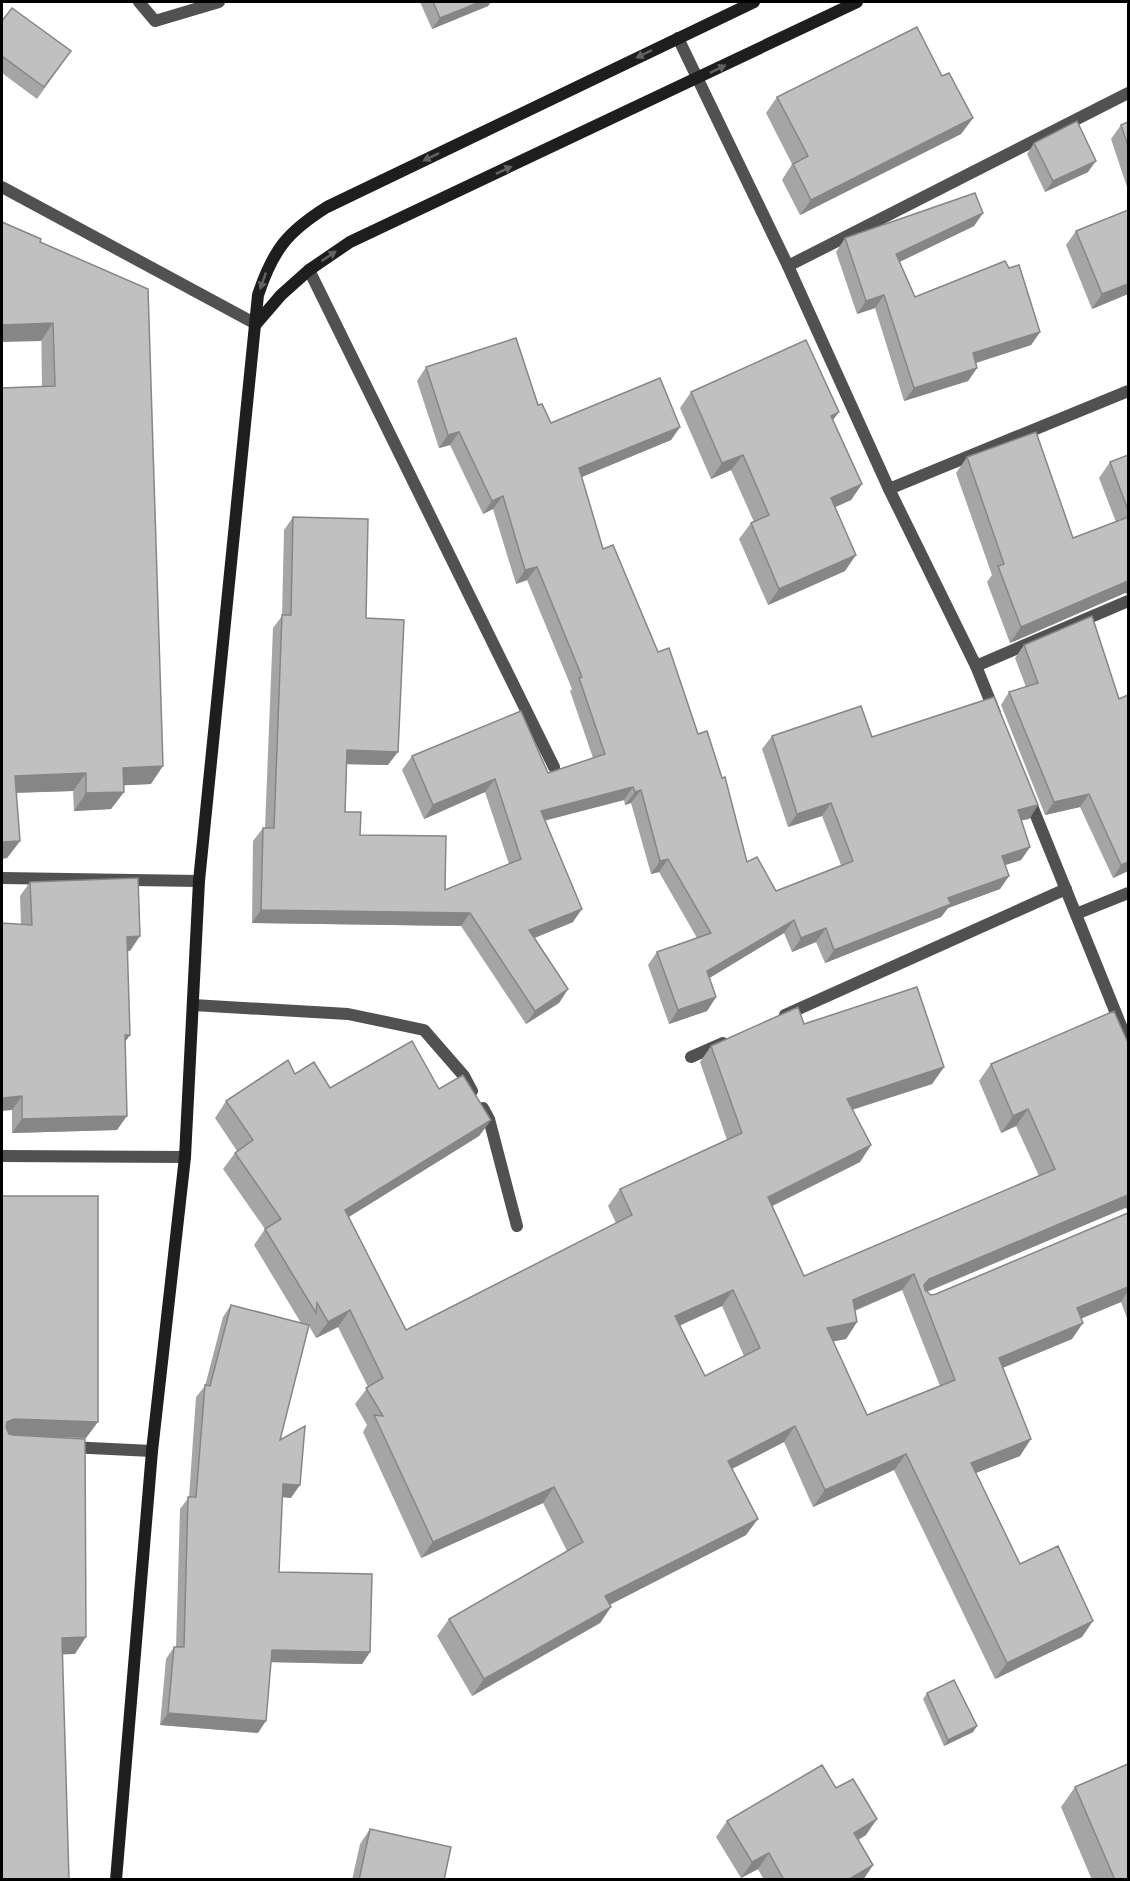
<svg xmlns="http://www.w3.org/2000/svg" width="1130" height="1881" viewBox="0 0 1130 1881" font-family="'PT Sans',sans-serif">
<rect width="100%" height="100%" fill="#fff"/>
<g fill="none" stroke-linecap="round" stroke-linejoin="round">
<g stroke="#515151" stroke-width="12">
<path d="M139 2 155 21 219 2"/>
<path d="M193 1005 348 1014 424 1030 464 1076 472 1091"/>
<path d="M483 1108 489 1119 517 1226"/>
</g>
<g stroke="#515151" stroke-width="12">
<path d="M678 38 788 266 889 489 976 666 995 713"/>
<path d="M2 187 256 324"/>
<path d="M788 266 1128 93"/>
<path d="M309 270 554 767"/>
<path d="M889 489 1128 391"/>
<path d="M976 666 1128 601"/>
<path d="M1028 796 1128 1043"/>
<path d="M2 878 199 881"/>
<path d="M1076 914 1128 893"/>
<path d="M785 1015 1066 889"/>
<path d="M691 1057 723 1043"/>
<path d="M2 1156 185 1157"/>
<path d="M69 1447 152 1451"/>
</g>
<g stroke="#1e1e1e" stroke-width="12">
<path d="M256 324 281 295 309 270 350 242 857 2"/>
<path d="M116 1880 152 1451 185 1157 199 881 258 295C273 250 287 232 327 207L754 2"/>
</g>
</g>
<g fill="#a5a5a5" fill-rule="evenodd">
<path d="M420 2H491L488 6 432 29Z"/>
<path d="M2 21 71 51 37 99 2 73Z"/>
<path d="M942 76 973 118 961 134 800 215 782 180 792 164 766 113 777 97Z"/>
<path d="M1128 122V190L1111 139 1121 125Z"/>
<path d="M1034 143 1088 172 1045 192 1027 154Z"/>
<path d="M983 213 974 226 899 262 915 297 1040 332 1031 345 976 363 977 368 968 381 904 401 875 308 857 314 836 252 845 238Z"/>
<path d="M1076 231 1128 294 1092 309 1066 245Z"/>
<path d="M40 242 151 784 123 785 124 792 111 809 74 811 73 791 16 793 20 841 7 858 42 387Z"/>
<path d="M426 367 538 405 551 423 680 427 671 440 581 477 603 549 658 652 698 734 747 862 776 891 841 865 822 816 788 827 762 749 772 736 872 737 1038 805 1029 819 1021 820 1030 847 1021 860 1005 865 1009 876 1000 889 948 908 941 917 825 963 816 942 792 952 784 933 709 978 716 997 707 1011 669 1024 648 965 657 952 697 938 659 872 651 874 631 803 625 805 624 800 545 820 573 922 534 938 568 989 559 1003 526 1024 461 926 252 923 253 841 263 828H265L273 628 282 616 284 530 293 517 366 618 388 765 347 764 345 812 360 835 445 890 509 864 485 792 424 819 402 770 412 756 548 773 593 758 570 691 572 689 527 580 516 584 493 509 483 514 450 445 439 448 417 381Z"/>
<path d="M691 392 833 420 862 484 851 500 835 507 845 571 768 605 739 539 751 523 754 522 731 470 711 479 680 408Z"/>
<path d="M1128 455V594L1125 593 1010 643 987 582 992 575 956 473 967 457 1073 538 1116 522 1099 478 1110 462Z"/>
<path d="M1024 645 1128 871 1113 878 1080 807 1045 815 1001 705 1009 692 1026 687 1015 658Z"/>
<path d="M30 882 130 951H127L130 1035 125 1042 117 1130 12 1133V1110L21 924 20 896Z"/>
<path d="M804 1024 944 1067 932 1084 852 1110 871 1145 860 1162 772 1206 804 1276 1039 1176 1016 1126 1001 1133 979 1081 991 1064 1128 1043V1209L1125 1208 927 1292 931 1295 936 1294 1128 1213V1321L1121 1302 1081 1318 1072 1339 1003 1368 1020 1456 976 1473 1020 1564 1082 1637 995 1679 894 1470 813 1507 784 1442 732 1469 746 1535 610 1604 611 1607 600 1623 472 1696 437 1636 449 1619 567 1551 543 1503 421 1558 363 1432 367 1425 355 1404 368 1387 338 1327 316 1338 309 1326 280 1440 291 1498 282 1497 279 1572 370 1652 362 1664 271 1662 258 1733 160 1725 166 1659 174 1647H176L180 1509 189 1497 196 1397 205 1386 223 1317 231 1305 301 1323 254 1245 265 1229 223 1169 235 1153 237 1151 215 1118 226 1101 295 1074 330 1088 439 1089 491 1120 479 1136 349 1217 406 1330 616 1223 608 1206 620 1189 727 1140 700 1062 711 1046ZM902 1290 940 1386 867 1415 833 1341 846 1339 857 1322 855 1311ZM722 1306 744 1356 705 1376 680 1325Z"/>
<path d="M927 1693 973 1732 944 1746 923 1699Z"/>
<path d="M1075 1787 1128 1880H1092L1061 1807Z"/>
<path d="M836 1788 866 1835 858 1840 873 1865 863 1880H764L758 1869 741 1878 716 1837 727 1821Z"/>
<path d="M370 1829 444 1880H352L360 1844Z"/>
</g>
<g fill="#868686">
<path d="M480 2H491L488 6 432 29 440 18Z"/>
<path d="M973 118 961 134 800 215 811 200Z"/>
<path d="M1096 161 1088 172 1045 192 1053 181Z"/>
<path d="M983 213 974 226 887 268 896 254Z"/>
<path d="M1128 284V294L1092 309 1102 294Z"/>
<path d="M884 295 875 308 857 314 866 301Z"/>
<path d="M53 323 41 341 2 342V325Z"/>
<path d="M1040 332 1031 345 963 367 973 353Z"/>
<path d="M977 368 968 381 904 401 914 388Z"/>
<path d="M839 412 827 428 831 416Z"/>
<path d="M680 427 671 440 570 482 579 468Z"/>
<path d="M459 432 450 445 439 448 448 435Z"/>
<path d="M743 455 731 470 711 479 722 463Z"/>
<path d="M862 484 851 500 820 514 831 498Z"/>
<path d="M503 496 493 509 483 514 492 501Z"/>
<path d="M856 555 845 571 768 605 779 589Z"/>
<path d="M537 567 527 580 516 584 525 570Z"/>
<path d="M1128 581V594L1125 593 1010 643 1021 627Z"/>
<path d="M347 750 398 752 388 765 338 764Z"/>
<path d="M163 766 151 784 110 786 123 768Z"/>
<path d="M86 773 73 791 3 793 15 776Z"/>
<path d="M495 779 485 792 424 819 433 805Z"/>
<path d="M633 787 624 800 532 824 541 811Z"/>
<path d="M641 790 631 803 625 805 635 792Z"/>
<path d="M124 792 111 809 74 811 86 793Z"/>
<path d="M1089 794 1080 807 1045 815 1054 802Z"/>
<path d="M831 803 822 816 788 827 797 814Z"/>
<path d="M1038 805 1029 819 1008 823 1018 810Z"/>
<path d="M20 841 7 858 2 859V842Z"/>
<path d="M1030 847 1021 860 993 869 1002 856Z"/>
<path d="M668 859 659 872 651 874 660 861Z"/>
<path d="M1128 862V871L1113 878 1121 865Z"/>
<path d="M1009 876 1000 889 948 908 941 917 825 963 834 950 948 898Z"/>
<path d="M582 909 573 922 520 944 529 930Z"/>
<path d="M261 910 470 913 461 926 252 923Z"/>
<path d="M794 920 784 933 698 985 707 971Z"/>
<path d="M826 928 816 942 792 952 801 938Z"/>
<path d="M140 936 130 951H117L127 937Z"/>
<path d="M568 989 559 1003 526 1024 535 1011Z"/>
<path d="M716 997 707 1011 669 1024 678 1010Z"/>
<path d="M125 1035H130L120 1049Z"/>
<path d="M944 1067 932 1084 835 1115 847 1099Z"/>
<path d="M22 1096 12 1110 2 1111V1098Z"/>
<path d="M1028 1109 1016 1126 1001 1133 1013 1116Z"/>
<path d="M127 1116 117 1130 12 1133 22 1119Z"/>
<path d="M491 1120 479 1136 334 1226 345 1210Z"/>
<path d="M871 1145 860 1162 756 1214 768 1197Z"/>
<path d="M1128 1195V1209L1125 1208 921 1294 920 1291 929 1279Z"/>
<path d="M914 1274 902 1290 841 1316 853 1300Z"/>
<path d="M1128 1287V1291L1121 1302 1066 1325 1077 1308Z"/>
<path d="M733 1290 722 1306 664 1333 675 1316Z"/>
<path d="M350 1310 338 1327 316 1338 328 1322Z"/>
<path d="M857 1322 846 1339 816 1345 827 1328Z"/>
<path d="M1083 1323 1072 1339 987 1374 999 1358Z"/>
<path d="M14 1419 98 1422 86 1438 2 1436 7 1422Z"/>
<path d="M795 1426 784 1442 716 1477 728 1461Z"/>
<path d="M1031 1439 1020 1456 960 1479 971 1463Z"/>
<path d="M906 1454 894 1470 813 1507 825 1490Z"/>
<path d="M283 1484 300 1485 291 1498 274 1496Z"/>
<path d="M554 1487 543 1503 421 1558 433 1542Z"/>
<path d="M758 1519 746 1535 594 1613 605 1596Z"/>
<path d="M611 1607 600 1623 472 1696 484 1679Z"/>
<path d="M1093 1621 1082 1637 995 1679 1007 1663Z"/>
<path d="M86 1637 75 1654 50 1655 62 1638Z"/>
<path d="M272 1650 370 1652 362 1664 263 1662Z"/>
<path d="M168 1713 266 1721 258 1733 160 1725Z"/>
<path d="M977 1726 973 1732 944 1746 948 1740Z"/>
<path d="M877 1819 866 1835 843 1849 854 1833Z"/>
<path d="M769 1853 758 1869 741 1878 752 1862Z"/>
<path d="M873 1865 863 1880H848Z"/>
</g>
<g fill="#c0c0c0" stroke="#868686" stroke-width="1.5" fill-rule="evenodd">
<path d="M433 2H480L440 18Z"/>
<path d="M12 8 71 51 44 87 2 56V21Z"/>
<path d="M917 27 942 76 949 73 973 118 811 200 793 164 808 156 777 97Z"/>
<path d="M1077 121 1096 161 1053 181 1034 143Z"/>
<path d="M1128 122V146L1121 125Z"/>
<path d="M975 193 983 213 896 254 915 297 1005 261 1009 268 1019 265 1040 332 973 353 977 368 914 388 884 295 866 301 845 238Z"/>
<path d="M1128 210V284L1102 294 1076 231Z"/>
<path d="M2 222 41 239 40 242 148 289 163 766 123 768 124 792 86 793V773L15 776 20 841 2 842V388L55 386 53 323 2 325Z"/>
<path d="M516 338 538 405 542 404 551 423 660 378 680 427 579 468 603 549 613 545 658 652 669 648 698 734 707 731 722 778 725 777 747 862 757 857 776 891 853 861 831 803 797 814 772 736 861 706 872 737 994 697 1038 805 1018 810 1030 847 1002 856 1009 876 948 898 951 904 834 950 826 928 801 938 794 920 707 971 716 997 678 1010 657 952 711 933 668 859 660 861 641 790 635 792 633 787 541 811 582 909 529 930 568 989 535 1011 470 913 261 910 263 828H274L282 615H291L293 517 368 519 366 618 404 620 398 752 347 750 345 812H361L360 835 446 836 445 890 521 859 495 779 433 805 412 756 521 711 548 773 605 754 579 678 582 677 537 567 525 570 503 496 492 501 459 432 448 435 426 367Z"/>
<path d="M806 340 839 412 831 416 862 484 831 498 856 555 779 589 751 523 769 515 743 455 722 463 691 392Z"/>
<path d="M1036 432 1073 538 1128 517V581L1021 627 998 566 1004 564 967 457Z"/>
<path d="M1128 455V510L1110 462Z"/>
<path d="M1092 616 1119 699 1128 695V862L1121 865 1089 794 1054 802 1009 692 1038 683 1024 645Z"/>
<path d="M138 878 140 936 127 937 130 1035H125L127 1116 22 1119V1096L2 1098V923L32 925 30 882Z"/>
<path d="M917 987 944 1067 847 1099 871 1145 768 1197 804 1276 1055 1169 1028 1109 1013 1116 991 1064 1114 1011 1128 1043V1195L929 1279 924 1285 925 1290 931 1295 936 1294 1128 1213V1287L1077 1308 1083 1323 999 1358 1031 1439 971 1463 1020 1564 1058 1546 1093 1621 1007 1663 906 1454 825 1490 795 1426 728 1461 758 1519 605 1596 611 1607 484 1679 449 1619 583 1542 554 1487 433 1542 374 1415 383 1416 366 1388 383 1378 350 1310 328 1322 317 1303 316 1313 265 1229 281 1219 235 1153 253 1140 226 1101 288 1060 295 1074 314 1062 330 1088 412 1041 439 1089 463 1075 491 1120 345 1210 406 1330 632 1215 620 1189 742 1133 711 1046 798 1007 804 1024ZM914 1274 955 1380 867 1415 827 1328 857 1322 853 1300ZM733 1290 760 1348 705 1376 675 1316Z"/>
<path d="M2 1196H98V1422L14 1419 7 1422 6 1427 9 1434 13 1435 85 1439 86 1637 62 1638 69 1880H2Z"/>
<path d="M231 1305 309 1325 280 1440 305 1426 300 1485 283 1484 279 1572 372 1574 370 1652 272 1650 266 1721 168 1713 174 1647H184L188 1497H196L205 1385 210 1386Z"/>
<path d="M954 1680 977 1726 948 1740 927 1693Z"/>
<path d="M1128 1764V1880H1115L1075 1787Z"/>
<path d="M822 1765 836 1788 853 1779 877 1819 854 1833 873 1865 848 1880H784L769 1853 752 1862 727 1821Z"/>
<path d="M370 1829 451 1847 444 1880H359Z"/>
</g>
<defs><path id="oneway-solid" d="M-6-.8H1V-3.2L6.5 0L1 3.2V.8H-6Z" transform="scale(1.5)"/></defs>
<g fill="#626262">
<use href="#oneway-solid" transform="translate(644 54) rotate(154)"/>
<use href="#oneway-solid" transform="translate(718 69) rotate(-26)"/>
<use href="#oneway-solid" transform="translate(431 157) rotate(154)"/>
<use href="#oneway-solid" transform="translate(504 170) rotate(-25)"/>
<use href="#oneway-solid" transform="translate(329 256) rotate(-34)"/>
<use href="#oneway-solid" transform="translate(263 281) rotate(109)"/>
</g>
<rect width="1130" height="1881" fill="none" stroke="#000000" stroke-width="6"/>
</svg>
